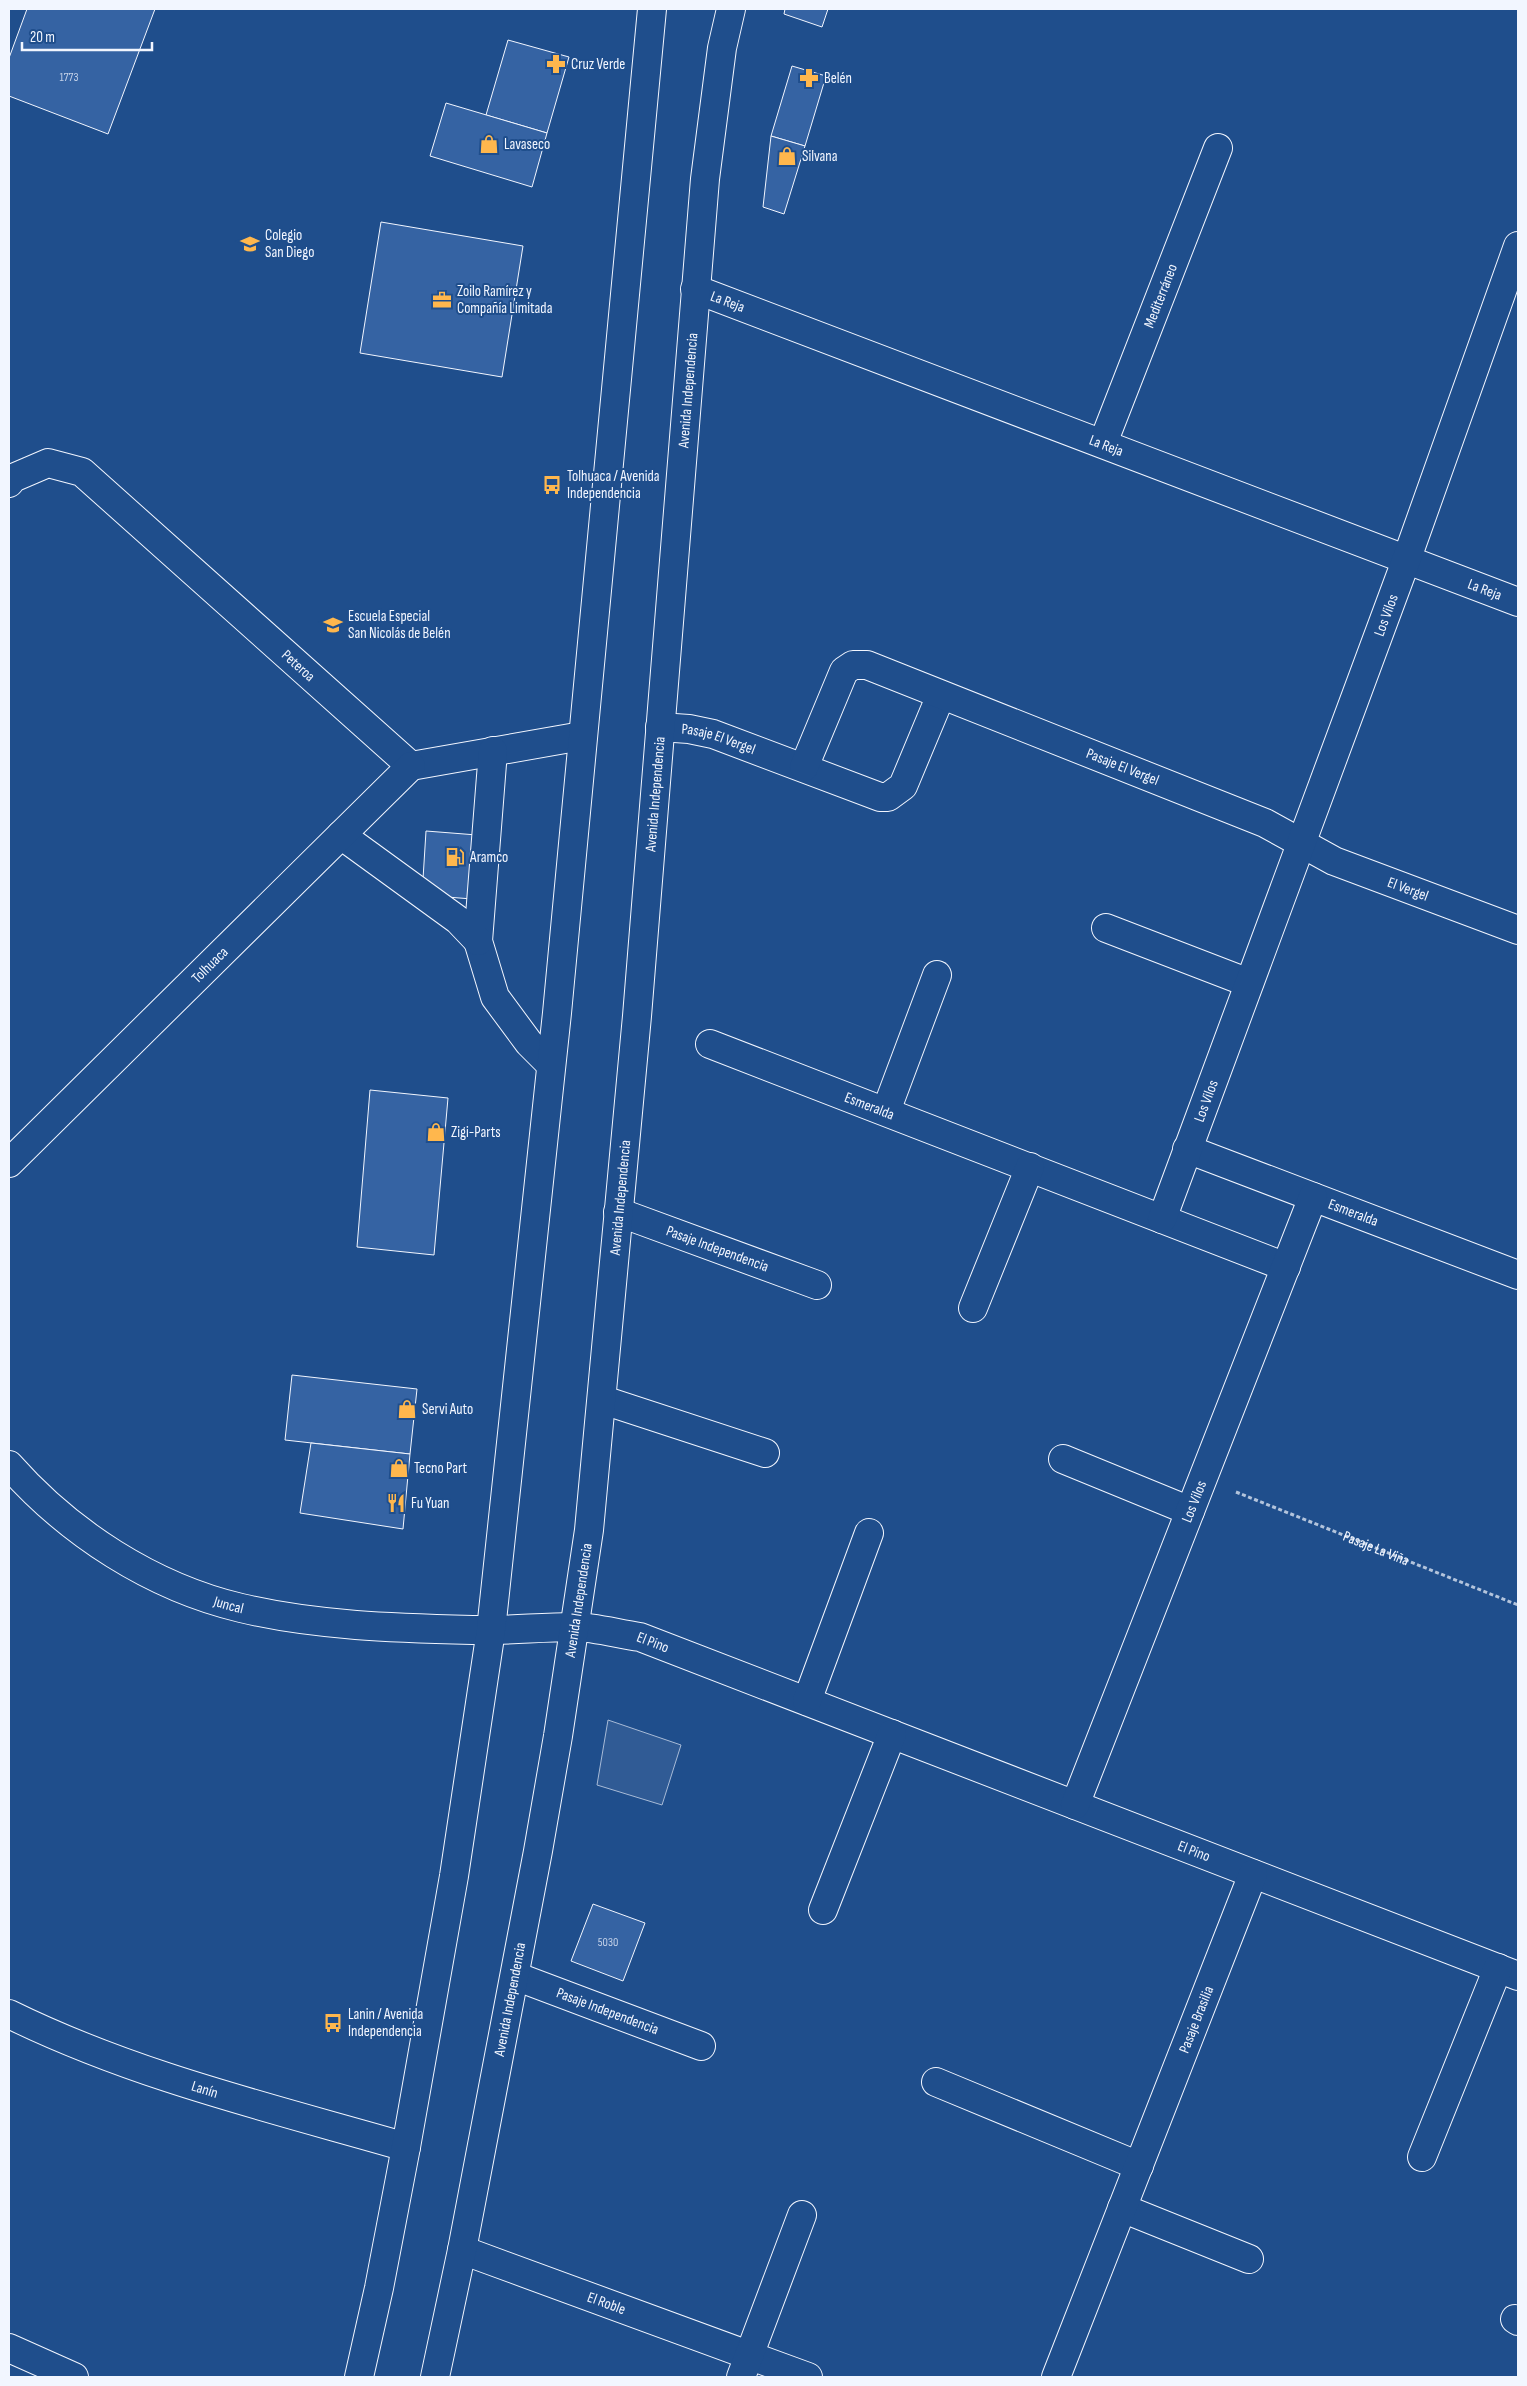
<svg xmlns="http://www.w3.org/2000/svg" width="1527" height="2386" viewBox="0 0 1527 2386" font-family="'Sofia Sans Condensed',sans-serif">
<rect width="100%" height="100%" fill="#1f4e8c"/>
<path fill="#305b95" stroke="#a8bbd7" d="M608 1720 681 1745 662 1805 597 1785Z"/>
<g fill="#3563a3" stroke="#f2f6ff">
<path d="M27 9H155L108 134 9 96V58Z"/>
<path d="M785 9H828L822 27 784 14Z"/>
<path d="M508 40 569 57 547 133 486 115Z"/>
<path d="M792 66 826 76 805 146 771 136Z"/>
<path d="M446 103 547 133 532 187 430 156Z"/>
<path d="M771 136 805 146 784 214 763 207Z"/>
<path d="M381 222 523 246 502 377 360 353Z"/>
<path d="M426 831 477 835 472 899 422 895Z"/>
<path d="M370 1090 448 1098 434 1255 357 1247Z"/>
<path d="M292 1375 417 1389 410 1454 285 1440Z"/>
<path d="M311 1443 410 1454 403 1529 300 1513Z"/>
<path d="M593 1904 645 1923 623 1981 571 1961Z"/>
</g>
<g fill="none" stroke-linecap="round" stroke-linejoin="round">
<g stroke="#f2f6ff" stroke-width="30">
<g id="minor">
<path id="s2" d="M695 289 1518 602"/>
<path id="s3" d="M1103 443 1218 148"/>
<path id="s4" d="M9 483 13 478 48 463 82 472 411 766 582 736"/>
<path id="s5" d="M660 727 689 729 713 734 880 797H888L903 786 941 695"/>
<path d="M493 751 478 941 495 997 529 1043 551 1065"/>
<path id="s6" d="M804 767 844 671 853 665H867L1265 823 1334 861 1518 930"/>
<path d="M341 835 458 920 478 941"/>
<path d="M1106 928 1249 983"/>
<path id="s7" d="M710 1044 1286 1267"/>
<path d="M886 1111 937 975"/>
<path id="s8" d="M1187 1149 1518 1275"/>
<path id="s9" d="M9 1163 411 766"/>
<path id="s10" d="M618 1212 817 1285"/>
<path id="s11" d="M1162 1219 1407 558 1518 246"/>
<path d="M973 1308 1030 1167"/>
<path d="M603 1400 765 1453"/>
<path d="M1063 1459 1190 1511"/>
<path id="s12" d="M9 1465C69 1533 152 1587 241 1608 316 1626 397 1628 474 1630 507 1631 540 1627 573 1627 595 1627 618 1634 640 1637L1518 1976"/>
<path d="M807 1701 869 1533"/>
<path id="s13" d="M1075 1805 1313 1197"/>
<path d="M823 1910 892 1734"/>
<path id="s14" d="M515 1976 701 2046"/>
<path id="s15" d="M9 2014C135 2076 271 2108 406 2147"/>
<path d="M936 2082 1139 2166"/>
<path d="M1422 2157 1498 1968"/>
<path d="M1122 2208 1249 2259"/>
<path id="s16" d="M462 2250 808 2377"/>
<path d="M1515 2319 1518 2321"/>
<path d="M9 2348 74 2377"/>
<path d="M741 2377 802 2215"/>
<path id="s17" d="M1056 2377 1253 1874"/>
</g>
</g>
<g stroke="#f2f6ff" stroke-width="30">
<g id="major">
<path d="M359 2377 379 2288 406 2147 454 1876 491 1630 557 1013 652 9"/>
<path id="s18" d="M435 2377 462 2250 538 1851 558 1736 589 1530 637 1016 705 179 722 48 731 9"/>
</g>
</g>
<path stroke="#b3c4dc" stroke-width="3" stroke-dasharray="4 2.5" stroke-linecap="butt" id="s1" d="M1236 1492 1518 1605"/>
<use href="#minor" stroke="#1f4e8c" stroke-width="28"/>
<use href="#major" stroke="#1f4e8c" stroke-width="28"/>
</g>
<defs>
<g id="pharmacy-bare" transform="scale(1.5)"><path d="M-2-6h4v4h4v4h-4v4h-4v-4h-4v-4h4Z" fill="#ffb74d" stroke="#1f4e8c" stroke-width="2.5" paint-order="stroke"/></g>
<g id="shop-bare" transform="scale(1.5)"><path d="M-5-2.5h2.3a2.7 3.5 0 0 1 5.4 0H5L5.5 6h-11ZM-1.5-2.5h3a1.5 2.3 0 0 0-3 0Z" fill="#ffb74d" stroke="#1f4e8c" stroke-width="2.5" paint-order="stroke"/></g>
<g id="school-bare" transform="scale(1.5)"><path d="M0-5L7-2L0 1L-7-2ZM-4 1L0 2.5L4 1V4Q0 6-4 4Z" fill="#ffb74d" stroke="#1f4e8c" stroke-width="2.5" paint-order="stroke"/></g>
<g id="office-bare" transform="scale(1.5)"><path d="M-6-3h4V-5.5h4V-3h4V5H-6ZM-1-4.5V-3h2v-1.5ZM-6 0V1H6V0Z" fill="#ffb74d" stroke="#1f4e8c" stroke-width="2.5" paint-order="stroke"/></g>
<g id="bus-bare" transform="scale(1.5)"><path d="M-5-6H5V4H4V6H2V4H-2V6H-4V4H-5ZM-3.5-4V0h7V-4ZM-3.5 1.2v1.5H-2V1.2ZM2 1.2v1.5H3.5V1.2Z" fill="#ffb74d" stroke="#1f4e8c" stroke-width="2.5" paint-order="stroke"/></g>
<g id="fuel-bare" transform="scale(1.5)"><path d="M-5.5-6h7V0h2V4h1.3V-2.5L3-4.5l.8-.8L6-3V5H2.5V1h-1V6h-7ZM-4.2-4.7v3.2H.2V-4.7Z" fill="#ffb74d" stroke="#1f4e8c" stroke-width="2.5" paint-order="stroke"/></g>
<g id="restaurant-bare" transform="scale(1.5)"><path d="M-5-6h1v4h1v-4h1v4h1v-4h1v5L-1.5 .5V6h-2V.5L-5-1ZM5-6V6H3V1.5H1.5Q1.5-4 5-6Z" fill="#ffb74d" stroke="#1f4e8c" stroke-width="2.5" paint-order="stroke"/></g>
</defs>
<g fill-rule="evenodd">
<use href="#pharmacy-bare" x="556" y="64"/>
<use href="#pharmacy-bare" x="809" y="78"/>
<use href="#shop-bare" x="489" y="144"/>
<use href="#shop-bare" x="787" y="156"/>
<use href="#school-bare" x="250" y="244"/>
<use href="#office-bare" x="442" y="300"/>
<use href="#bus-bare" x="552" y="485"/>
<use href="#school-bare" x="333" y="625"/>
<use href="#fuel-bare" x="455" y="857"/>
<use href="#shop-bare" x="436" y="1132"/>
<use href="#shop-bare" x="407" y="1409"/>
<use href="#shop-bare" x="399" y="1468"/>
<use href="#restaurant-bare" x="396" y="1503"/>
<use href="#bus-bare" x="333" y="2023"/>
</g>
<g text-anchor="middle" stroke-width="4" stroke-linejoin="round" paint-order="stroke">
<g font-size="12" fill="#c3d1e8">
<text x="69" y="81">1773</text>
<text x="608" y="1946">5030</text>
</g>
<g font-size="15" fill="#f2f6ff" stroke="#1f4e8c" text-anchor="start">
<text x="571" y="69">Cruz Verde</text>
<text x="824" y="83">Belén</text>
<text x="504" y="149">Lavaseco</text>
<text x="802" y="161">Silvana</text>
<text x="265" y="240">Colegio<tspan x="265" dy="17">San Diego</tspan></text>
<text x="457" y="296">Zoilo Ramírez y<tspan x="457" dy="17">Compañía Limitada</tspan></text>
<text x="567" y="481">Tolhuaca / Avenida<tspan x="567" dy="17">Independencia</tspan></text>
<text x="348" y="621">Escuela Especial<tspan x="348" dy="17">San Nicolás de Belén</tspan></text>
<text x="470" y="862">Aramco</text>
<text x="451" y="1137">Zigi-Parts</text>
<text x="422" y="1414">Servi Auto</text>
<text x="414" y="1473">Tecno Part</text>
<text x="411" y="1508">Fu Yuan</text>
<text x="348" y="2019">Lanin / Avenida<tspan x="348" dy="17">Independencia</tspan></text>
</g>
<g font-size="15" fill="#f2f6ff" stroke="#1f4e8c">
<text dy="5" stroke="none"><textPath href="#s3" startOffset="158">Mediterráneo</textPath></text>
<text dy="5" stroke="none"><textPath href="#s2" startOffset="35">La Reja</textPath></text>
<text dy="5" stroke="none"><textPath href="#s18" startOffset="2005">Avenida Independencia</textPath></text>
<text dy="5" stroke="none"><textPath href="#s2" startOffset="440">La Reja</textPath></text>
<text dy="5" stroke="none"><textPath href="#s2" startOffset="845">La Reja</textPath></text>
<text dy="5" stroke="none"><textPath href="#s11" startOffset="644">Los Vilos</textPath></text>
<text dy="5" stroke="none"><textPath href="#s4" startOffset="370">Peteroa</textPath></text>
<text dy="5" stroke="none"><textPath href="#s5" startOffset="60">Pasaje El Vergel</textPath></text>
<text dy="5" stroke="none"><textPath href="#s6" startOffset="404">Pasaje El Vergel</textPath></text>
<text dy="5" stroke="none"><textPath href="#s18" startOffset="1600">Avenida Independencia</textPath></text>
<text dy="5" stroke="none"><textPath href="#s6" startOffset="715">El Vergel</textPath></text>
<text dy="5" stroke="none"><textPath href="#s9" startOffset="282">Tolhuaca</textPath></text>
<text dy="5" stroke="none"><textPath href="#s11" startOffset="126">Los Vilos</textPath></text>
<text dy="5" stroke="none"><textPath href="#s7" startOffset="171">Esmeralda</textPath></text>
<text dy="5" stroke="none"><textPath href="#s18" startOffset="1195">Avenida Independencia</textPath></text>
<text dy="5" stroke="none"><textPath href="#s8" startOffset="178">Esmeralda</textPath></text>
<text dy="5" stroke="none"><textPath href="#s10" startOffset="106">Pasaje Independencia</textPath></text>
<text dy="5" stroke="none"><textPath href="#s13" startOffset="326">Los Vilos</textPath></text>
<text dy="5" stroke="none"><textPath href="#s1" startOffset="151">Pasaje La Viña</textPath></text>
<text dy="5" stroke="none"><textPath href="#s18" startOffset="790">Avenida Independencia</textPath></text>
<text dy="5" stroke="none"><textPath href="#s12" startOffset="264">Juncal</textPath></text>
<text dy="5" stroke="none"><textPath href="#s12" startOffset="692">El Pino</textPath></text>
<text dy="5" stroke="none"><textPath href="#s12" startOffset="1272">El Pino</textPath></text>
<text dy="5" stroke="none"><textPath href="#s18" startOffset="385">Avenida Independencia</textPath></text>
<text dy="5" stroke="none"><textPath href="#s14" startOffset="99">Pasaje Independencia</textPath></text>
<text dy="5" stroke="none"><textPath href="#s17" startOffset="384">Pasaje Brasilia</textPath></text>
<text dy="5" stroke="none"><textPath href="#s15" startOffset="210">Lanín</textPath></text>
<text dy="5" stroke="none"><textPath href="#s16" startOffset="154">El Roble</textPath></text>
</g>
</g>
<rect width="1527" height="2386" fill="none" stroke="#f2f6ff" stroke-width="20"/>
<path d="M22 42v8h130v-8" fill="none" stroke="#f2f6ff" stroke-width="2.5"/>
<text x="30" y="42" font-size="15" fill="#f2f6ff" stroke="#1f4e8c" stroke-width="4" paint-order="stroke">20 m</text>
</svg>
